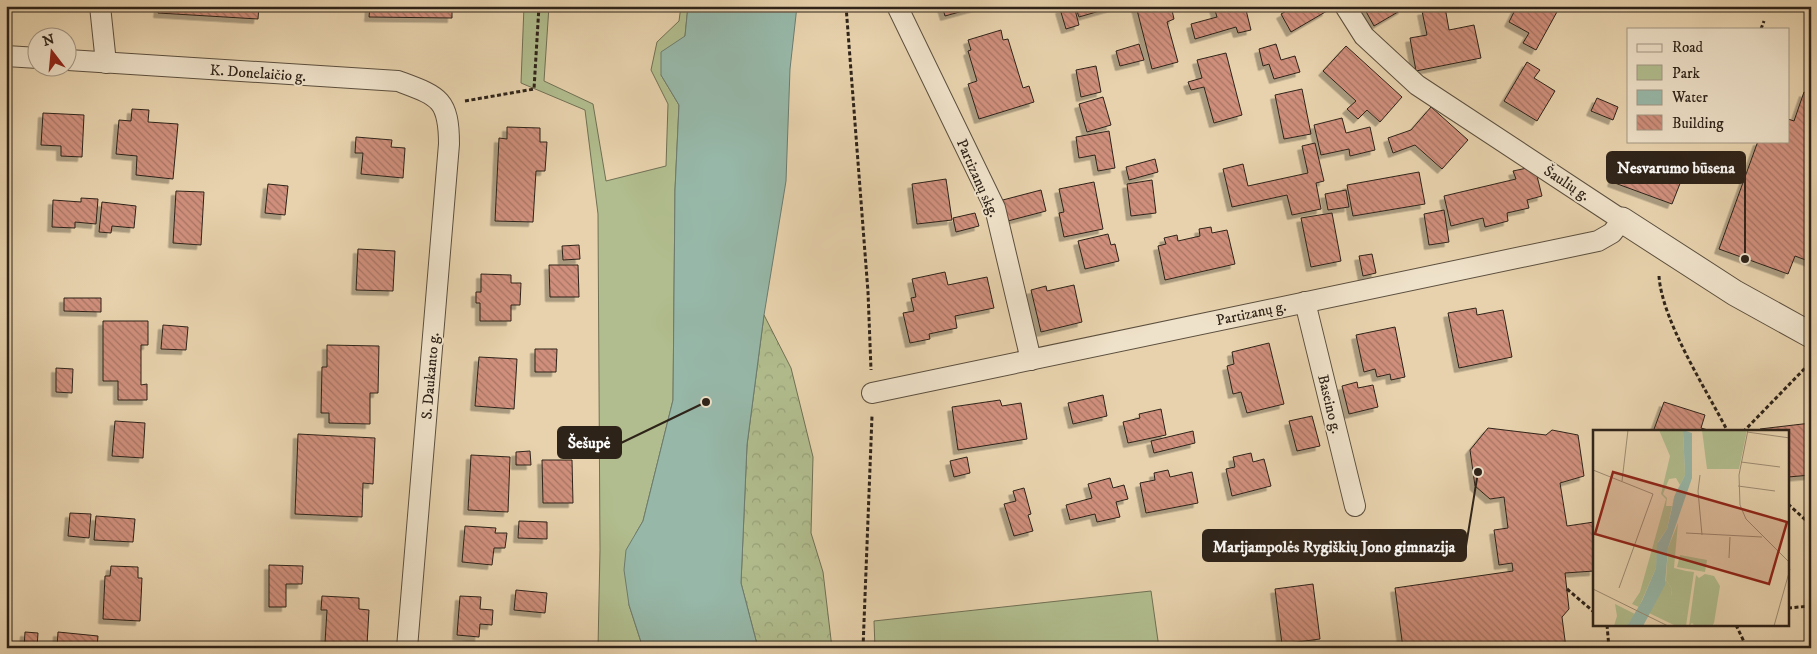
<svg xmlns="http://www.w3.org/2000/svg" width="1817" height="654" viewBox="0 0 1817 654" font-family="'IM FELL DW Pica',serif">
<defs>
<pattern id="forest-crowns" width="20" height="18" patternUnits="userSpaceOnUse" patternTransform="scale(1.25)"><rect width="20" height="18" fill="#b1bd8e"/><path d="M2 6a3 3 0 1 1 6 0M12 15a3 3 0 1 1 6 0" fill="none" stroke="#99a27a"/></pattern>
<pattern id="building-back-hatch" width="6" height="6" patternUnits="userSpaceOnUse" patternTransform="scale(1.25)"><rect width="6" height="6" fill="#cf8f7b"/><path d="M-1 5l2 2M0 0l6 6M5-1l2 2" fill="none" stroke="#a87464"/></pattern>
<filter id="shadow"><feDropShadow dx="-4.5" dy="4.5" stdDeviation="0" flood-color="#0004"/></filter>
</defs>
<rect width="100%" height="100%" fill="#e7d2ad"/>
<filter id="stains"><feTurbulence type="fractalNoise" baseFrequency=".004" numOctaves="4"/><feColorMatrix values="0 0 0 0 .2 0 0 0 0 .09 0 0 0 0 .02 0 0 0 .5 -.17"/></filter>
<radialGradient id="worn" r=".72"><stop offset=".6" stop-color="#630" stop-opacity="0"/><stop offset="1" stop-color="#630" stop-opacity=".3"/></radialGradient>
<g fill="#b1bd8e" stroke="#707054">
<path d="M524 6H549L544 81 593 104 606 181 666 166 668 104 651 70 657 42 679 21 681 6H688L685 36 661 75 679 105 675 190 673 400 643 521 636 533 629 605 643 648H598L600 550 598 214 585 110 521 83Z"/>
<path d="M1151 591 1159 648H875L874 621Z"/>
</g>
<path fill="url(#forest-crowns)" stroke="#707054" d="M764 315 791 368 813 457 811 533 823 572 832 648H758L741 583 747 445Z"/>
<path fill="#97b8a9" stroke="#6d7c6f" d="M688 6H797L790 69 786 181 764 315 747 445 741 583 758 648H643L629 605 624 570 626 550 643 521 673 400 675 190 679 105 661 75V52L685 36Z"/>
<g fill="url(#building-back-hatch)" stroke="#2e2319" filter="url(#shadow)">
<path d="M159 6H259L258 19 158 13Z"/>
<path d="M370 6H452V18L369 17Z"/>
<path d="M942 6H981L945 16Z"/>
<path d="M1074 6 1079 25 1066 29 1060 9Z"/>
<path d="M1075 6H1117L1079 17Z"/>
<path d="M1136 6H1171L1174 19 1167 22 1178 62 1152 69Z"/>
<path d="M1210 6H1245L1251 30 1238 33 1236 27 1195 39 1191 24 1217 17 1214 7Z"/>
<path d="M1288 6H1324L1327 11 1291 32 1281 14 1290 9Z"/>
<path d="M1363 6H1401L1403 9 1374 26Z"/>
<path d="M1517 6H1552L1558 10 1536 50 1523 43 1529 33 1509 22Z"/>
<path d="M1445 7 1449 30 1474 25 1481 58 1416 71 1410 38 1427 35 1422 11Z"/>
<path d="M1001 30 1003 40 1008 39 1023 88 1029 86 1034 102 979 119 968 84 977 81 968 51 971 50 968 40Z"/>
<path d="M1139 44 1144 60 1120 66 1116 51Z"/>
<path d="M1276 44 1281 60 1295 56 1300 72 1274 79 1269 64 1263 66 1259 49Z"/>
<path d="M1346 46 1402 97 1380 122 1367 110 1358 119 1347 109 1356 101 1323 71Z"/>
<path d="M1226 53 1242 115 1214 123 1204 87 1191 90 1188 82 1202 78 1197 60Z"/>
<path d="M1527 62 1540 70 1534 78 1555 91 1537 121 1504 101Z"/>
<path d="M1096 66 1101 92 1081 97 1076 70Z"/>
<path d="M1302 89 1311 134 1284 139 1275 95Z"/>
<path d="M1804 92 1811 95V262L1795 256 1788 274 1719 249 1758 141H1788V119L1794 121Z"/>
<path d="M1103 97 1111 125 1087 132 1079 104Z"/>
<path d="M1597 98 1618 107 1613 120 1591 111Z"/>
<path d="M1431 107 1468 140 1442 169 1415 145 1393 153 1388 138 1411 130Z"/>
<path d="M132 109 149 110 148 122 178 124 173 179 136 175 137 156 116 154 119 120 131 121Z"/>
<path d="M43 113 84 115 82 157 61 156V146L41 145Z"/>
<path d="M1342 118 1346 133 1370 127 1375 150 1350 156 1349 149 1321 155 1314 125Z"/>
<path d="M507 127 540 128V142H547L545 171H536L533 222 495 221 499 138 507 139Z"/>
<path d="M1109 131 1115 168 1098 171 1095 155 1079 158 1076 137Z"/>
<path d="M356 137 392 140 391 147 405 148 403 178 361 174 363 153H355Z"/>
<path d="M1315 143 1324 181 1316 183 1321 209 1292 215 1287 195 1232 207 1223 169 1243 164 1248 186 1308 173 1302 146Z"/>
<path d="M1621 158 1681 181 1672 204 1612 182Z"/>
<path d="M1155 159 1158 172 1129 180 1126 167Z"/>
<path d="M1527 168 1537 176 1542 196 1527 200 1529 208 1507 213 1508 221 1485 227 1483 218 1451 226 1444 196 1516 179 1513 171Z"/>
<path d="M1419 172 1425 204 1353 216 1347 185Z"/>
<path d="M946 179 952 220 917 224 912 184Z"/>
<path d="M1152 180 1156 213 1131 216 1127 184Z"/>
<path d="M1094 182 1103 229 1064 237 1059 213 1064 212 1059 189Z"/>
<path d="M268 184 288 186 285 215 265 213Z"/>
<path d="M1041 190 1046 211 1004 222 999 201Z"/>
<path d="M1346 190 1349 207 1328 210 1325 194Z"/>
<path d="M176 191 204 192 201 245 173 243Z"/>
<path d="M81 198 98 199 96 224 75 222V228L52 227 53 200 81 202Z"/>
<path d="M102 202 136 206 134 228 112 226 111 233 99 232Z"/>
<path d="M1444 210 1449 242 1429 245 1424 214Z"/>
<path d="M975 213 979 226 956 232 953 218Z"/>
<path d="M1332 213 1341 261 1311 267 1301 218Z"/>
<path d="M1211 227 1212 233 1227 230 1235 264 1165 280 1158 246 1166 244 1164 238 1177 235 1178 241 1200 236 1199 229Z"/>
<path d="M1108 234 1111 245 1115 244 1119 261 1085 269 1078 241Z"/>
<path d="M579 245 580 259 563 260 562 246Z"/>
<path d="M358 249 395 251 393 291 356 290Z"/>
<path d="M1372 254 1376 273 1363 276 1359 256Z"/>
<path d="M549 265H578L579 297H550Z"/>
<path d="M945 272 948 285 987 277 994 308 955 316 957 328 929 334 930 339 910 343 903 313 914 311 911 298 916 297 912 279Z"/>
<path d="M481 274 511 275V283H521L520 305H511V321H480V303H476V292H481Z"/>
<path d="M1074 285 1082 322 1041 332 1031 290 1046 286 1047 291Z"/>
<path d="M64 298H101V312L64 311Z"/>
<path d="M1476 308 1477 315 1503 310 1512 357 1459 368 1448 313Z"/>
<path d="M103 321H148V345H141V385L147 384V400H118V381H103Z"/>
<path d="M163 325 188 327 186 350 161 349Z"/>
<path d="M1395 327 1405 377 1391 380 1390 374 1377 377 1375 369 1364 372 1356 335Z"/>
<path d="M1269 343 1284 404 1247 413 1241 392 1233 394 1227 366 1234 364 1232 352Z"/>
<path d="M327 345 379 346 378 393H370V424L329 423V413H321L322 367H327Z"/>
<path d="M535 349H557L556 372H535Z"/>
<path d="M479 357 517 359 514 409 475 406Z"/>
<path d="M56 368 73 369 72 393 56 392Z"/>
<path d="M1357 382 1358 388 1373 385 1378 407 1349 414 1342 386Z"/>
<path d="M1103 395 1107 416 1073 424 1068 403Z"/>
<path d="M1000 400 1002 406 1021 403 1027 439 958 450 952 407Z"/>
<path d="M1664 402 1705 415 1701 428 1715 432H1653Z"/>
<path d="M1161 409 1166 435 1128 443 1123 422 1140 418 1139 414Z"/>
<path d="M1312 416 1320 446 1297 451 1289 421Z"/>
<path d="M115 421 145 423 143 458 112 456Z"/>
<path d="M1811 423V475L1788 477V432H1760V429Z"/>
<path d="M1488 428 1546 435 1552 430 1578 435 1584 476 1560 483 1567 526 1594 522V571L1565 573 1569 609 1562 617 1566 648H1403L1395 588 1513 571 1512 563 1499 565 1494 530 1508 528 1504 497 1490 499 1475 486 1470 450Z"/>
<path d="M1193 431 1195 443 1154 453 1151 441Z"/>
<path d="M298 434 375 438 373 484 363 483 362 517 295 514Z"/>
<path d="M530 451 531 465H516V452Z"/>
<path d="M1251 453 1253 462 1264 459 1271 486 1232 496 1226 469 1235 467 1233 457Z"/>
<path d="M471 455 510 457 508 512 468 510Z"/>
<path d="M967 457 970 473 954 477 950 461Z"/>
<path d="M542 460H572L573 503H543Z"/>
<path d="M1168 470 1170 477 1192 472 1198 503 1146 513 1140 483 1155 480 1154 473Z"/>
<path d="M1110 478 1113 488 1124 485 1128 499 1116 502 1120 517 1097 522 1095 514 1070 520 1066 505 1092 498 1088 484Z"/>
<path d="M1024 488 1031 514 1028 515 1033 531 1014 536 1004 504 1016 501 1013 491Z"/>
<path d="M70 513 91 514 89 538 68 536Z"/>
<path d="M96 516 135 519 133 542 94 540Z"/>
<path d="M519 521 547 522V539L518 538Z"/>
<path d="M465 526 496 528 495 533H507L505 548H494L492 565 462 562Z"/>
<path d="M269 565 303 566 302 584H286V607H269Z"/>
<path d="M111 566 138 567V578H142L140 621 103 619 105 576H110Z"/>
<path d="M1313 584 1320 639 1282 644 1275 589Z"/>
<path d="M516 590 547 593 545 613 514 610Z"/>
<path d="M322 596 359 598V609L369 610 367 645 325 643 327 610H321Z"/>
<path d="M460 596 481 597 480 609 493 610 492 625 480 624 479 637 457 635Z"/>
<path d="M25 632 38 633 37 648H24Z"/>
<path d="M58 632 98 636 97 648H57Z"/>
</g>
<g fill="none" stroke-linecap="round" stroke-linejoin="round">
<g stroke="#5c4f3e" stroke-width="22">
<g id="minor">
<path d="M100 6 106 63"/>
<path d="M897 6 995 208 1031 360"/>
<path d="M6 56 38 58"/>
<path d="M68 60 398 81C438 96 449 98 449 144L407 648"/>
<path d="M1305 302 1355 506"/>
<path d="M872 393 1598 241 1612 233 1622 220 1417 85 1364 36 1345 6"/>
</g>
</g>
<g stroke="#5c4f3e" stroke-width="27">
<path id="tertiary" d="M1622 220 1735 293 1811 335"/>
</g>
<g stroke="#2e2319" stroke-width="3" stroke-dasharray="4 2.5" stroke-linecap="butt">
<path d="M846 6 868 292 871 370"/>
<path d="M1761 29 1764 21"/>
<path d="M465 101 534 89 539 6"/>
<path d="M1659 276C1662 321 1706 389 1728 432"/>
<path d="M1743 432 1811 362"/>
<path d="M1788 504 1811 525"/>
<path d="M1567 589 1594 612"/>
<path d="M1788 608 1811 606"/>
<path d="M1607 625 1609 648"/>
<path d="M1736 625 1747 648"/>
<path d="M863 648 872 416"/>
</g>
<use href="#minor" stroke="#efe2ca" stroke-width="20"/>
<use href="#tertiary" stroke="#efe2ca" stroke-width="25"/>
</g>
<g text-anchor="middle" stroke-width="4" stroke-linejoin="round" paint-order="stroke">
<g font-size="15" fill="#2e2319" stroke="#efe2ca">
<text transform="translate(258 73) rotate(4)" y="5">K. Donelaičio g.</text>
<text transform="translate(978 178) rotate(66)" y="5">Partizanų skg.</text>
<text transform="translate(1567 183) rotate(33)" y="5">Šaulių g.</text>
<text transform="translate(1251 313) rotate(-12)" y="5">Partizanų g.</text>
<text transform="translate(430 376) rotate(-85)" y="5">S. Daukanto g.</text>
<text transform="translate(1330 404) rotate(76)" y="5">Baseino g.</text>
</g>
</g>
<g transform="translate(1593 430)">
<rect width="196" height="196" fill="#e7d2ad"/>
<path d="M66 0H90L92 45 81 67 74 99 65 112 63 138 46 177 39 174 47 162 73 69 68 64 77 26ZM83 48 87 55 79 76H73L74 68 70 64 76 49ZM87 125 114 130 112 142 84 137ZM93 141 101 142 93 196H83L56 183 73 150 79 159 78 166 74 168 90 185ZM112 144 121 146 127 156 121 193 119 196H102L99 193 96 196 103 145 106 148ZM22 174 42 184 34 196H21L24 186Z" fill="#b1bd8e" fill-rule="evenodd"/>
<path d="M85 93 81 138 93 141 94 155 98 158 88 190 64 179 70 167 78 166 79 159 73 150 75 118Z" fill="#b1bd8e"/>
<path d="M109 0H154L146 39H114Z" fill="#b1bd8e"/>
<path d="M90 0 99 3V48L75 118 72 155 50 196H34L49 171 63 138 64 114 74 99 82 65 92 45Z" fill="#97b8a9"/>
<path fill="none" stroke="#9d8c72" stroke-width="1" d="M155 0 146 45 147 75 153 89 197 133M154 2 197 8M148 32 187 37M0 40 60 64 26 158M107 45 105 61 109 105M29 51 35 0M145 56 182 61M93 103 169 107M136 128 137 107M0 159 75 196M181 196 197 139"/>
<path fill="#8f2418" fill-opacity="0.15" stroke="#8f2418" stroke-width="2.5" d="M20 42 194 92 176 154 2 104Z"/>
<rect width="196" height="196" fill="none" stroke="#2e2319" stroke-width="2.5"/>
</g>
<path fill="none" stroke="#2e2319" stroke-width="2" d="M1745 259L1745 168M706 402L621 443M1478 472L1466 546"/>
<g fill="#2e2319" stroke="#efe2ca" stroke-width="2">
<circle cx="1745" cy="259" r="5"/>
<circle cx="706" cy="402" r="5"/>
<circle cx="1478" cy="472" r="5"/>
</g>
<g fill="#2e2319" stroke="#2e2319" stroke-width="2">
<rect x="1607" y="152" width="138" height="31" rx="5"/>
<rect x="558" y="427" width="63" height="31" rx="5"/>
<rect x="1203" y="530" width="263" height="31" rx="5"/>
</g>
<g font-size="16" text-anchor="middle" font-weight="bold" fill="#fff">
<text x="1676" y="173">Nesvarumo būsena</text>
<text x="589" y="448">Šešupė</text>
<text x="1334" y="552">Marijampolės Rygiškių Jono gimnazija</text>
</g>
<rect width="1817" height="654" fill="none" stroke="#e7d2ad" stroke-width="25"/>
<rect x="8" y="8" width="1802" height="639" fill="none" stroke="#2e2319" stroke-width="2.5"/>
<rect x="12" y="12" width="1792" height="629" fill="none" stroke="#2e2319"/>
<rect x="1627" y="28" width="162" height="115" fill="#efe2ca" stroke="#a29683"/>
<rect x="1637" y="44" width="25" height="8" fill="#efe2ca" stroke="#a29683"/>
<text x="1672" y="52" font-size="15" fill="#2e2319">Road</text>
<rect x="1637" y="65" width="25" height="15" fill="#b1bd8e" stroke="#a29683"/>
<text x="1672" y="78" font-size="15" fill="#2e2319">Park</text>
<rect x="1637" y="90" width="25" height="15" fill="#97b8a9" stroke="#a29683"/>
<text x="1672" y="102" font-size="15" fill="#2e2319">Water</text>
<rect x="1637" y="115" width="25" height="15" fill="url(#building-back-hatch)" stroke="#a29683"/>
<text x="1672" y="128" font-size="15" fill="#2e2319">Building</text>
<g transform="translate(52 52) rotate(344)"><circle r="24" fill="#efe2ca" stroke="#a29683"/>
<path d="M0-4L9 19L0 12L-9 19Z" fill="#8f2418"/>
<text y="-8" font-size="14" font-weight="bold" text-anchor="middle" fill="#2e2319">N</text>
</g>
<rect width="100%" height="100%" filter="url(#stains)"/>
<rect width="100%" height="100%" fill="url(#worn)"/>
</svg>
